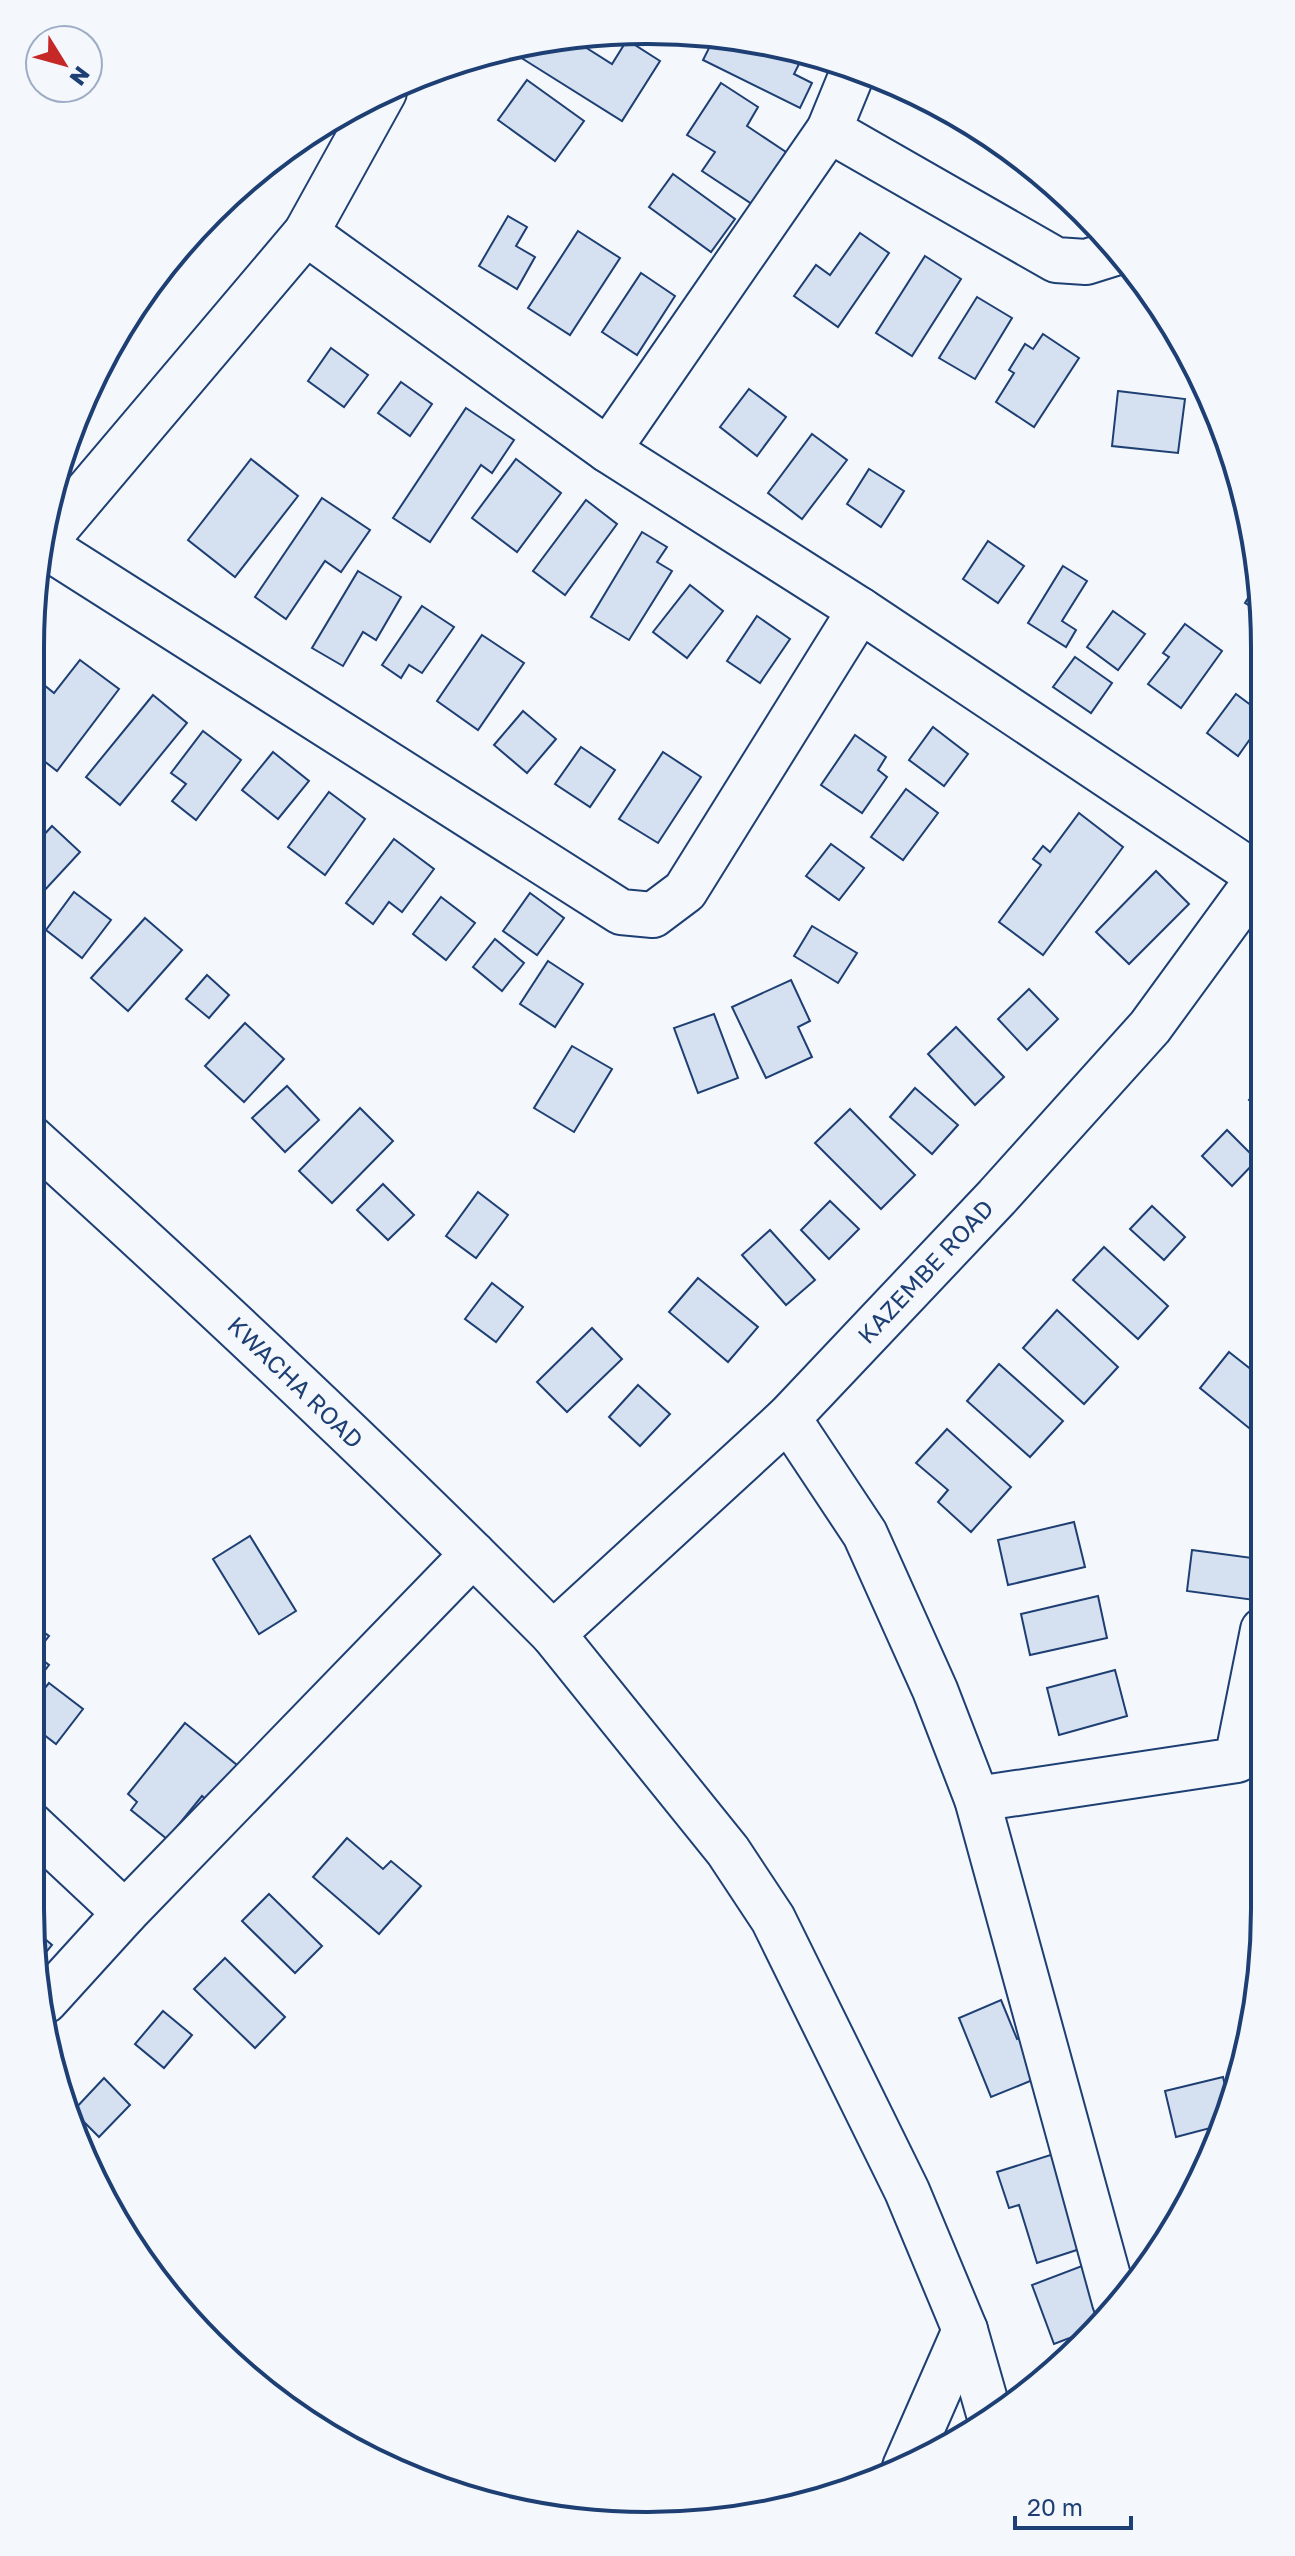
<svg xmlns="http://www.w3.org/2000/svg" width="1295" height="2556" viewBox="0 0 1295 2556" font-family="'Golos Text',sans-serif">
<rect width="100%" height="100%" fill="#f4f7fb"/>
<g fill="#d5e0f0" stroke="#1d3f73" stroke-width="2">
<path d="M566 35 612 64 627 40 660 61 622 121 515 54 519 46Z"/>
<path d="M715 36 805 52 794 74 812 83 800 108 703 60Z"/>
<path d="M527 80 584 121 555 161 498 120Z"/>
<path d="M721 83 758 107 747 126 786 152 752 204 702 171 715 152 687 135Z"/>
<path d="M279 156 258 186 247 179Z"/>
<path d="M673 174 735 219 711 252 649 207Z"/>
<path d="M508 216 527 227 516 246 535 257 517 289 479 266Z"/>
<path d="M578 231 620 258 570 335 528 308Z"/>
<path d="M860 233 889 253 838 327 794 296 816 265 830 275Z"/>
<path d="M172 256 176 259 149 293 146 291 157 272Z"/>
<path d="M925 256 961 279 912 356 876 333Z"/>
<path d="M641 273 675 296 637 355 602 332Z"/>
<path d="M977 297 1012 318 975 379 939 358Z"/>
<path d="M131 314 139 318 116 355 109 350Z"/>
<path d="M1043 334 1079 358 1034 427 996 402 1014 373 1009 370 1025 344 1033 349Z"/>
<path d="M331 348 368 375 344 407 308 381Z"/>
<path d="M401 382 432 404 410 436 378 413Z"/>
<path d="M749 389 786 417 757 456 720 427Z"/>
<path d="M1118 391 1185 399 1178 453 1112 446Z"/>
<path d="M466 408 514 440 492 473 481 465 430 542 393 518Z"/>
<path d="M812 434 847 460 802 519 768 493Z"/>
<path d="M251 459 298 496 235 577 188 540Z"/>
<path d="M516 459 561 493 517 552 472 518Z"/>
<path d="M869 469 904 491 881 527 847 504Z"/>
<path d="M322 498 370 530 341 572 325 561 286 619 255 597Z"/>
<path d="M586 500 617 524 565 595 533 571Z"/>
<path d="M642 532 667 547 657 562 672 571 629 640 591 617Z"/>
<path d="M988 541 1024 566 998 603 963 579Z"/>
<path d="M1063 566 1087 581 1062 621 1076 630 1066 647 1028 623Z"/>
<path d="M358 571 401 597 376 640 363 632 343 666 312 648Z"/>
<path d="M1260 579V612L1245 603Z"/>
<path d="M690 585 723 611 687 658 653 632Z"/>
<path d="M422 606 454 627 422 673 409 665 401 678 382 665Z"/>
<path d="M1113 611 1145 634 1118 670 1087 647Z"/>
<path d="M757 616 790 639 760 683 727 661Z"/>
<path d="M1185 624 1222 651 1181 708 1148 684 1169 657 1163 653Z"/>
<path d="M482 635 524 663 478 730 437 701Z"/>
<path d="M1075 657 1112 683 1091 713 1053 687Z"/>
<path d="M80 660 119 689 57 771 31 751V692L39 681 54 693Z"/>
<path d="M1236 694 1260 712V725L1238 756 1207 733Z"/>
<path d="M153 695 187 723 120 805 86 777Z"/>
<path d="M523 711 556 739 527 773 494 745Z"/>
<path d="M933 727 968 754 944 786 909 760Z"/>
<path d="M203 731 241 760 196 820 172 801 186 784 171 773Z"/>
<path d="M855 735 886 757 878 770 887 777 862 813 821 785Z"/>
<path d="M581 747 615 770 590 807 555 784Z"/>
<path d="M273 752 309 781 278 819 242 790Z"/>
<path d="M663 752 701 777 658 843 619 819Z"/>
<path d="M906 789 938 813 903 860 871 837Z"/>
<path d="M329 792 365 819 325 875 288 847Z"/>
<path d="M1079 813 1123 847 1043 955 999 922 1041 865 1033 859 1043 846 1050 852Z"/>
<path d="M52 826 80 852 31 905V849Z"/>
<path d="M394 839 434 869 402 912 389 902 373 924 346 903Z"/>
<path d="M831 844 864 868 839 900 806 876Z"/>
<path d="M1156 871 1189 904 1129 964 1096 932Z"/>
<path d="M74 892 111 920 82 958 46 930Z"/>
<path d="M530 893 564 918 537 955 503 931Z"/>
<path d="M441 897 475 923 446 960 413 934Z"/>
<path d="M145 918 182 950 128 1011 91 978Z"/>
<path d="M812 926 857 953 838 983 794 956Z"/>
<path d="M495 939 524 963 502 991 473 967Z"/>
<path d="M548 961 583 984 555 1027 520 1004Z"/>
<path d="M207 975 229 995 209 1018 186 999Z"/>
<path d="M791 980 810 1021 798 1027 812 1057 766 1078 732 1007Z"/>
<path d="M1029 989 1058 1019 1027 1050 998 1019Z"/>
<path d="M714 1014 738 1078 698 1093 674 1028Z"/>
<path d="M245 1023 284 1059 244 1102 205 1066Z"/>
<path d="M956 1027 1004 1077 975 1105 928 1054Z"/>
<path d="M572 1046 612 1069 574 1132 534 1108Z"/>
<path d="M1261 1082V1108L1249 1100Z"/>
<path d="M287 1086 319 1120 285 1152 252 1118Z"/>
<path d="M915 1088 958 1125 932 1154 890 1117Z"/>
<path d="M360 1108 393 1141 332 1203 299 1171Z"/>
<path d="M850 1109 915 1175 881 1209 815 1143Z"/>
<path d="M1227 1130 1257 1160 1232 1186 1202 1156Z"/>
<path d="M383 1184 414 1215 388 1240 357 1210Z"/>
<path d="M478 1192 508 1215 476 1258 446 1236Z"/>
<path d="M830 1201 859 1229 829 1259 801 1230Z"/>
<path d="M1152 1206 1185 1237 1164 1260 1130 1229Z"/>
<path d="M770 1230 815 1280 786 1305 742 1255Z"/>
<path d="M1104 1247 1168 1306 1138 1339 1073 1280Z"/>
<path d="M698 1278 758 1327 728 1362 669 1312Z"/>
<path d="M492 1283 523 1307 496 1342 465 1319Z"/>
<path d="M1057 1310 1118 1367 1084 1404 1023 1348Z"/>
<path d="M592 1328 622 1359 567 1412 537 1382Z"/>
<path d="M1229 1352 1262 1378V1435L1260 1437 1200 1388Z"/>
<path d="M999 1364 1063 1421 1030 1457 967 1401Z"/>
<path d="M638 1385 670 1414 640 1446 609 1417Z"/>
<path d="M947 1429 1011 1487 971 1532 938 1502 948 1490 916 1463Z"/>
<path d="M1074 1522 1085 1567 1008 1585 998 1540Z"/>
<path d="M250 1536 296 1611 259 1634 213 1559Z"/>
<path d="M1192 1550 1260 1559 1254 1600 1187 1591Z"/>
<path d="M1098 1596 1107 1638 1030 1655 1021 1614Z"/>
<path d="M30 1622 49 1636 35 1654 49 1665 30 1690Z"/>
<path d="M1115 1670 1127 1716 1059 1735 1047 1688Z"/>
<path d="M49 1683 83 1709 56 1744 30 1724V1706Z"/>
<path d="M185 1723 237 1765 208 1801 202 1796 167 1839 131 1810 137 1802 128 1794Z"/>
<path d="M347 1838 383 1869 391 1861 421 1886 379 1934 313 1877Z"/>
<path d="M269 1894 322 1946 295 1973 242 1921Z"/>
<path d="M33 1929 52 1945 39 1961Z"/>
<path d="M225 1958 285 2017 255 2048 194 1989Z"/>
<path d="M1001 2000 1017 2039 1024 2036 1040 2077 991 2097 959 2018Z"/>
<path d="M163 2011 192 2035 164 2068 135 2044Z"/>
<path d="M1223 2077 1230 2106 1222 2125 1176 2137 1165 2091Z"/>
<path d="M104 2078 130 2105 99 2137 73 2111Z"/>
<path d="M1060 2152 1089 2246 1037 2263 1019 2205 1009 2208 997 2172Z"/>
<path d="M1095 2261 1112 2307 1096 2328 1054 2344 1032 2285Z"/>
</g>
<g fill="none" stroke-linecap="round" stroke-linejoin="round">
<g stroke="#1d3f73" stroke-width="48">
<g id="minor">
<path d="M829 130 1056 260 1086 262 1118 252"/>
<path d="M306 233 608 450 860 610 1260 877"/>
<path d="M608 450 829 130 854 69"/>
<path d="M42 544 621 912 653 915 685 891 860 610"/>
<path d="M42 545 306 233 384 92"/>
<path d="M788 1418 865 1534 935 1690 977 1799 1115 2302"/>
<path d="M553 1634 728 1851 773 1919 907 2191 965 2330 989 2414"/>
<path d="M977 1799 1237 1760 1263 1630"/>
<path d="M30 1824 125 1913"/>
<path d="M45 2001 125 1913 473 1554"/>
<path d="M905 2467 965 2330"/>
</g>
</g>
<g stroke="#1d3f73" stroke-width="48">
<path id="major" d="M31 1138C209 1299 384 1463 553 1634L788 1418 997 1197 1150 1027 1261 875"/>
</g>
<use href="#minor" stroke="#f4f7fb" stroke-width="44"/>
<use href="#major" stroke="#f4f7fb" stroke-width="44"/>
</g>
<g text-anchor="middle" stroke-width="6" stroke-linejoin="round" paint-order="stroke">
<g font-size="24" fill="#1d3f73" stroke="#f4f7fb">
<text transform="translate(926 1272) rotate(-47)" y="8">KAZEMBE ROAD</text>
<text transform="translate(295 1383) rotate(44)" y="8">KWACHA ROAD</text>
</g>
</g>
<path d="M0 0H1295V2556H0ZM647 44H648A603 603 0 0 1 1251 647V1909A603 603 0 0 1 648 2512H647A603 603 0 0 1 44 1909V647A603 603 0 0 1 647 44Z" fill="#f4f7fb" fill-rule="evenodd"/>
<path fill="none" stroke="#1d3f73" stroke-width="4" d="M647 44H648A603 603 0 0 1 1251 647V1909A603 603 0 0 1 648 2512H647A603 603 0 0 1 44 1909V647A603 603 0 0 1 647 44Z"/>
<g transform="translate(64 64) rotate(127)"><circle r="38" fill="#f4f7fb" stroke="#9eadc5" stroke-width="2"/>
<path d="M0-6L14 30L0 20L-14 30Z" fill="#c62828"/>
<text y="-12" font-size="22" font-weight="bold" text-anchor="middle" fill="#1d3f73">N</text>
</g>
<path d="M1015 2516v12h116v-12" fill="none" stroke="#1d3f73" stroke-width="4"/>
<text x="1027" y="2516" font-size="24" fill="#1d3f73" stroke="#f4f7fb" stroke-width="6" paint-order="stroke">20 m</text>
</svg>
